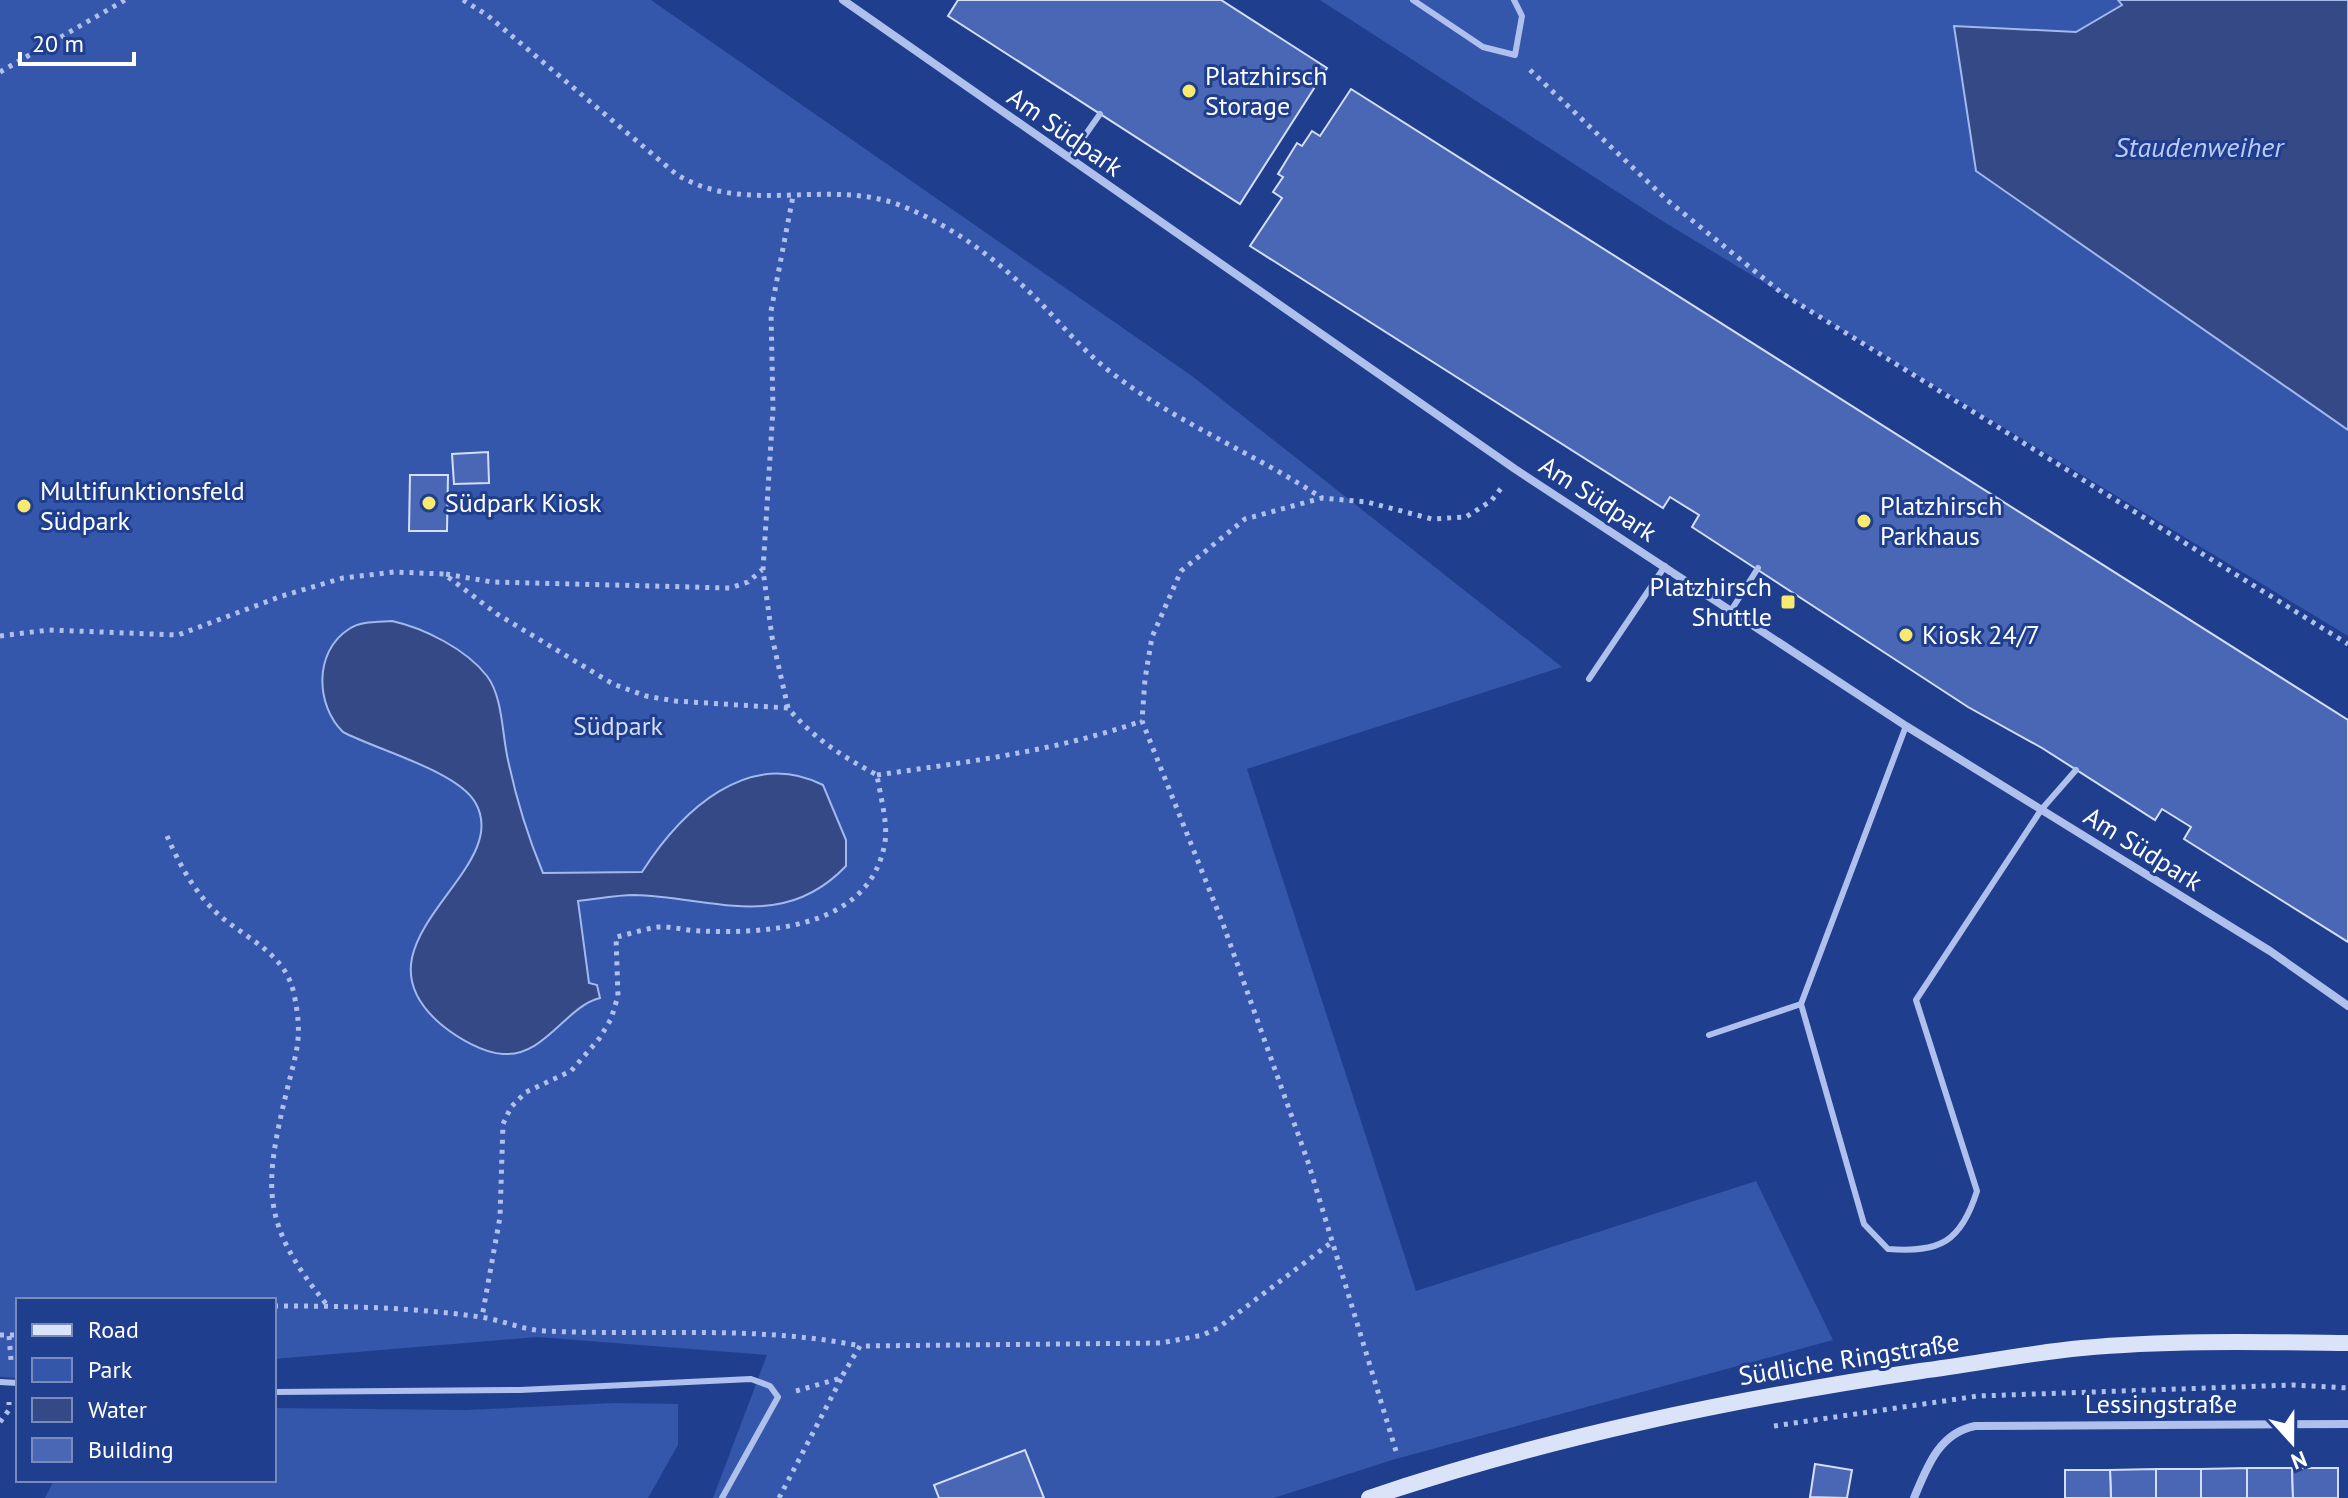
<svg xmlns="http://www.w3.org/2000/svg" width="2348" height="1498" viewBox="0 0 2348 1498" font-family="'PT Sans',sans-serif">
<rect width="100%" height="100%" fill="#203e8e"/>
<g fill="#3456ab">
<path d="M0 0H651L1192 376 1562 667 1247 769 1416 1291 1756 1181 1833 1340 1392 1460 1274 1498H713L767 1355 538 1337 274 1359V1300H18V1378L0 1377Z"/>
<path d="M1320 0H2118L2123 4 2076 32 1954 26 1976 171 2348 430V636L1664 222Z"/>
<path d="M614 1403 678 1404V1445L648 1498H45L54 1480H274V1408L465 1410Z"/>
</g>
<g fill="#344985" stroke="#a2b9ee" stroke-width="2">
<path d="M2118 0H2348V430L1976 171 1954 26 2076 32 2122 5Z"/>
<path d="M392 621C424 628 466 649 487 676 503 697 502 735 508 760 516 798 528 837 543 873L642 872C681 811 748 747 823 785L846 840V866C782 933 713 897 634 895 616 895 597 899 578 901L589 983 597 985 600 998C566 1006 545 1057 503 1054 483 1053 458 1038 443 1026 341 943 517 872 475 802 457 771 377 750 343 732 316 706 313 652 349 629 360 621 378 622 392 621Z"/>
</g>
<g fill="#4967b5" stroke="#d4def9" stroke-width="2">
<path d="M958 0H1221L1327 68 1240 204 948 16Z"/>
<path d="M1351 89 2348 720V942L2184 839 2191 827 2162 809 2155 820 2042 748 1968 707 1692 527 1699 515 1670 497 1663 508 1250 246 1282 198 1273 192 1283 177 1278 174 1297 143 1302 146 1312 131 1320 136Z"/>
<path d="M488 452 489 483 454 484 452 454Z"/>
<path d="M410 475H448L447 531H409Z"/>
<path d="M1025 1450 1044 1498H939L934 1485Z"/>
<path d="M1815 1464 1852 1470 1847 1498 1810 1497Z"/>
<path d="M2247 1468H2292L2293 1498H2247Z"/>
<path d="M2247 1468V1498H2201V1469Z"/>
<path d="M2292 1468H2338V1498H2293Z"/>
<path d="M2156 1469V1498H2111L2110 1470Z"/>
<rect x="2156" y="1469" width="45" height="29"/>
<path d="M2065 1470H2110L2111 1498H2065Z"/>
</g>
<g fill="none" stroke-linecap="round" stroke-linejoin="round">
<g stroke="#afc0ec" stroke-width="5" stroke-dasharray="4 6" stroke-linecap="butt">
<path d="M463 0 487 15 676 174C746 218 833 175 907 208 950 226 988 253 1022 285 1052 312 1076 345 1108 370 1174 422 1252 452 1322 498"/>
<path d="M1530 70 1667 200 1783 294 2348 644"/>
<path d="M0 72 125 0"/>
<path d="M446 574 492 582 730 588 748 582 762 570"/>
<path d="M0 636 49 630 178 635 282 596 343 578 394 572 444 574 497 614 613 684 646 696 675 701 788 708C814 739 842 756 877 775 880 795 888 822 885 842 871 927 771 934 701 931 687 931 672 926 658 927 644 929 630 934 616 937L618 996 611 1019 599 1039 571 1071 526 1092 511 1107 503 1124 500 1217 482 1317"/>
<path d="M788 708 772 637 763 570 773 409 771 311 793 196"/>
<path d="M877 775C967 762 1056 751 1142 721"/>
<path d="M167 836C180 866 198 899 225 920 253 942 286 956 294 994 303 1037 297 1049 287 1090 263 1189 261 1224 327 1305"/>
<path d="M274 1306C343 1306 411 1307 480 1317 502 1320 523 1330 545 1331 650 1336 758 1325 860 1346"/>
<path d="M0 1335H18"/>
<path d="M9 1336 11 1360"/>
<path d="M796 1391 841 1378 860 1346 1161 1343 1203 1335 1218 1328 1332 1242"/>
<path d="M0 1422 9 1410V1402"/>
<path d="M1774 1426 1978 1396 2293 1385 2348 1388"/>
<path d="M1396 1451 1308 1162 1223 924 1142 721 1145 679 1152 637 1181 571 1245 519 1322 498 1367 502 1432 519 1466 517 1491 501 1503 486"/>
<path d="M779 1498 841 1379"/>
</g>
<g stroke="#afc0ec" stroke-width="6">
<path d="M1413 0 1483 47 1515 55 1522 16 1514 0"/>
<path d="M1069 158 1100 114"/>
<path d="M1732 609 1758 568"/>
<path d="M1589 679 1665 566"/>
<path d="M1906 726 1801 1004 1864 1224 1888 1249C1940 1253 1961 1242 1977 1191L1916 1000 2041 810 2076 770"/>
<path d="M1709 1035 1801 1004"/>
<path d="M0 1382 18 1383"/>
<path d="M274 1392 520 1390 751 1379 770 1386 778 1397 722 1498"/>
</g>
<g stroke="#afc0ec" stroke-width="8">
<path d="M843 0 1515 469 1906 726 2270 951 2348 1006"/>
<path d="M1914 1498C1927 1467 1939 1433 1975 1426L2348 1424"/>
</g>
<path stroke="#dbe3f9" stroke-width="16" d="M1369 1498C1549 1437 1733 1399 1921 1371 1975 1364 2029 1353 2082 1348 2170 1340 2260 1342 2348 1343"/>
</g>
<g fill="#fae96f" stroke="#203e8e" stroke-width="3">
<circle cx="1189" cy="91" r="8"/>
<circle cx="429" cy="503" r="8"/>
<circle cx="24" cy="506" r="8"/>
<circle cx="1864" cy="521" r="8"/>
<rect x="1780" y="594" width="16" height="16" rx="4"/>
<circle cx="1906" cy="635" r="8"/>
</g>
<g text-anchor="middle" stroke-width="6" stroke-linejoin="round" paint-order="stroke">
<g font-size="26" fill="#fff" stroke="#203e8e" text-anchor="start">
<text x="1205" y="85">Platzhirsch<tspan x="1205" dy="30">Storage</tspan></text>
<text x="40" y="500">Multifunktionsfeld<tspan x="40" dy="30">Südpark</tspan></text>
<text x="445" y="512">Südpark Kiosk</text>
<text x="1880" y="515">Platzhirsch<tspan x="1880" dy="30">Parkhaus</tspan></text>
<text x="1772" y="596" text-anchor="end">Platzhirsch<tspan x="1772" dy="30">Shuttle</tspan></text>
<text x="1922" y="644">Kiosk 24/7</text>
</g>
<g font-size="26" fill="#fff" stroke="#203e8e">
<text transform="translate(1065 132) rotate(35)" y="9">Am Südpark</text>
<text transform="translate(1598 499) rotate(33)" y="9">Am Südpark</text>
<text transform="translate(2143 849) rotate(32)" y="9">Am Südpark</text>
<text transform="translate(1849 1359) rotate(-9)" y="9">Südliche Ringstraße</text>
<text x="2161" y="1413">Lessingstraße</text>
</g>
<g font-size="26" fill="#d4def9" stroke="#203e8e">
<text x="618" y="735">Südpark</text>
</g>
<g font-size="28" font-style="italic" fill="#bbcbf3" stroke="#203e8e">
<text x="2199" y="157">Staudenweiher</text>
</g>
</g>
<rect x="16" y="1298" width="260" height="184" fill="#203e8e" stroke="#798bbb" stroke-width="2"/>
<rect x="32" y="1324" width="40" height="12" fill="#dbe3f9" stroke="#798bbb" stroke-width="2"/>
<text x="88" y="1338" font-size="24" fill="#ffffff">Road</text>
<rect x="32" y="1358" width="40" height="24" fill="#3456ab" stroke="#798bbb" stroke-width="2"/>
<text x="88" y="1378" font-size="24" fill="#ffffff">Park</text>
<rect x="32" y="1398" width="40" height="24" fill="#344985" stroke="#798bbb" stroke-width="2"/>
<text x="88" y="1418" font-size="24" fill="#ffffff">Water</text>
<rect x="32" y="1438" width="40" height="24" fill="#4967b5" stroke="#798bbb" stroke-width="2"/>
<text x="88" y="1458" font-size="24" fill="#ffffff">Building</text>
<g transform="translate(2292 1442) rotate(159)" stroke="#203e8e" stroke-width="6" paint-order="stroke">
<path d="M0-6L14 30L0 20L-14 30Z" fill="#ffffff"/>
<text y="-12" font-size="22" font-weight="bold" text-anchor="middle" fill="#ffffff">N</text>
</g>
<path d="M20 52v12h114v-12" fill="none" stroke="#ffffff" stroke-width="4"/>
<text x="32" y="52" font-size="24" fill="#ffffff" stroke="#203e8e" stroke-width="6" paint-order="stroke">20 m</text>
</svg>
